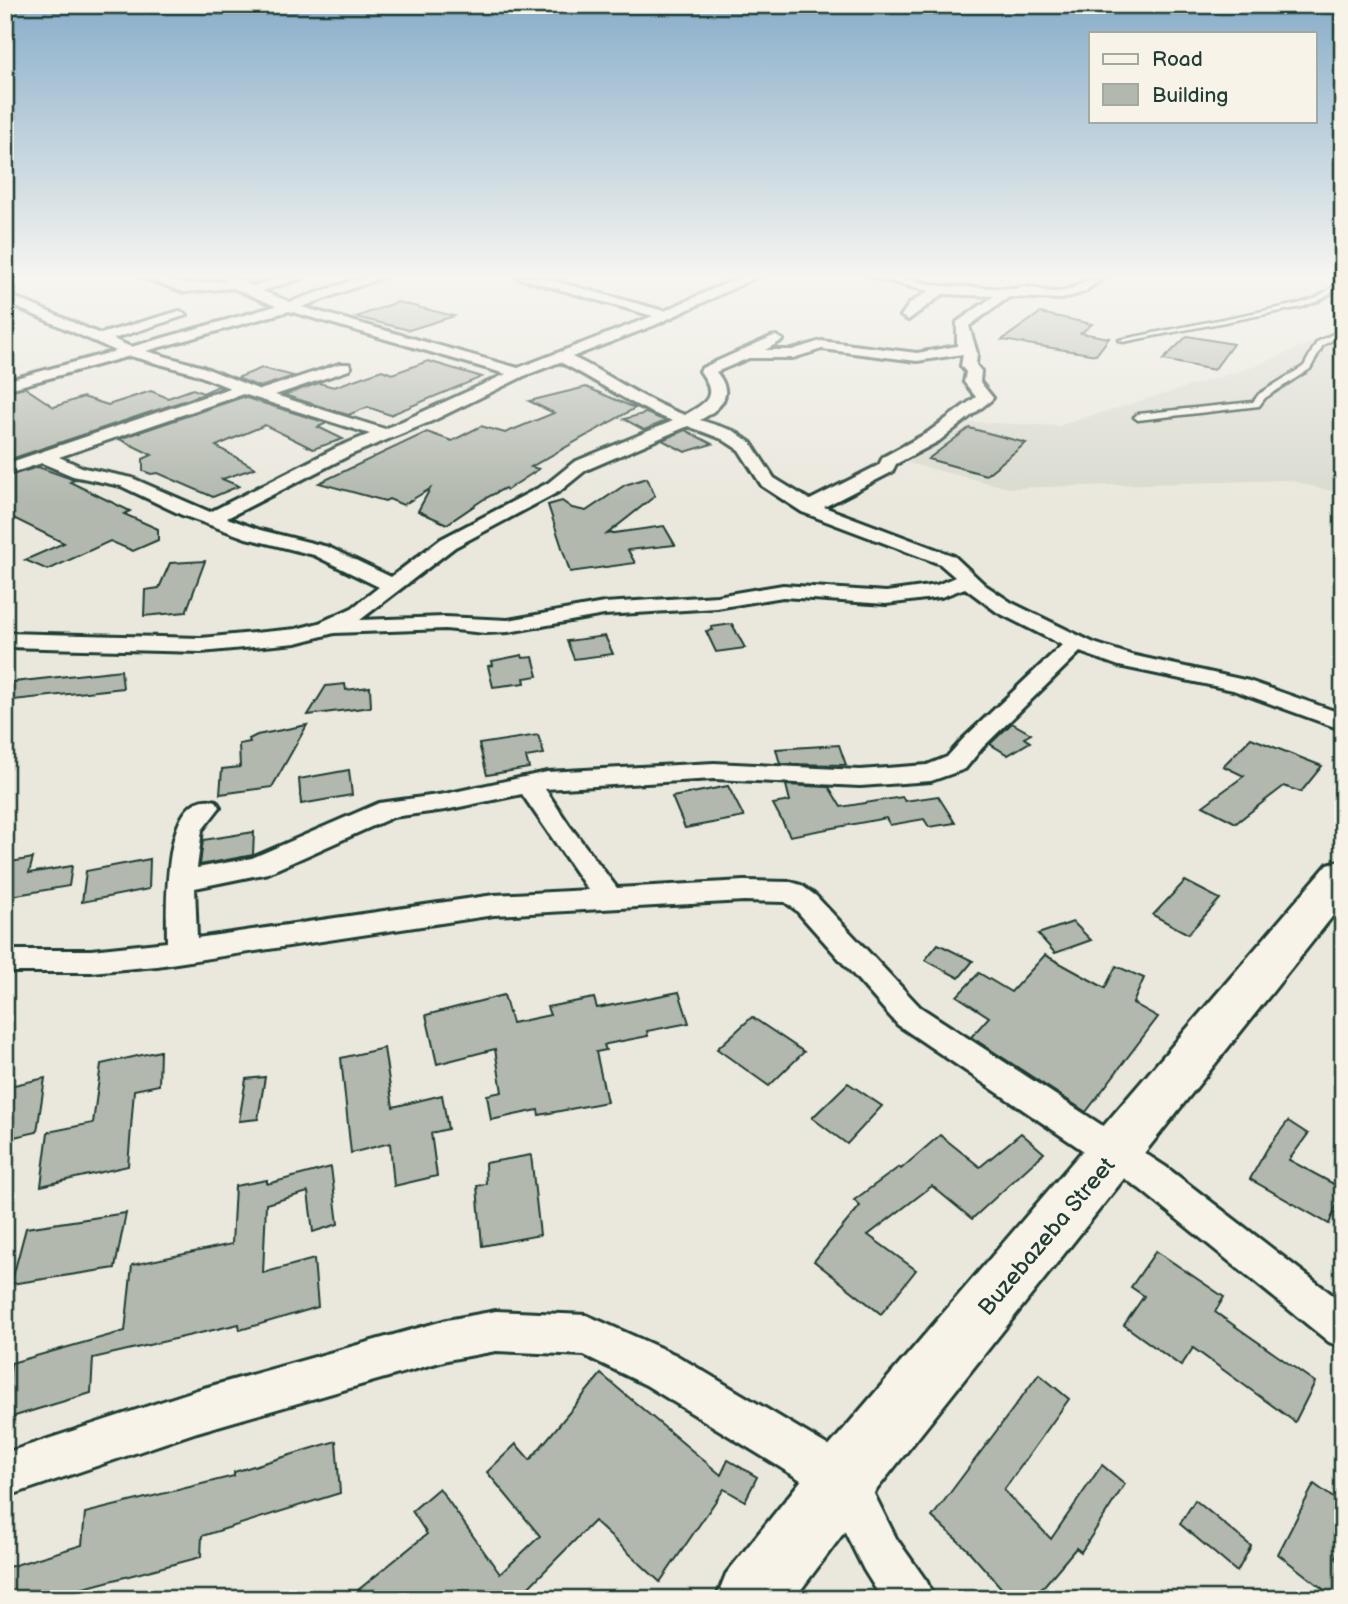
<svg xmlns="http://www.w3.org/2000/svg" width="1348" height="1604" viewBox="0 0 1348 1604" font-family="'Balsamiq Sans',sans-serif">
<rect width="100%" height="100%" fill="#eae8dd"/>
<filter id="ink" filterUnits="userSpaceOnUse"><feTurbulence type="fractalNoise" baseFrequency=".0143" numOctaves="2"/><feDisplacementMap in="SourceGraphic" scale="14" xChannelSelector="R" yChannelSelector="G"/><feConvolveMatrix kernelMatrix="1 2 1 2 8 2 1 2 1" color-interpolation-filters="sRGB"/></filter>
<g filter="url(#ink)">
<path fill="#d9dacf" d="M1343 329V494L1288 480 1009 488 908 463 972 422 1058 426 1250 368Z"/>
<g fill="#b2b8ae" stroke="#1f3d34" stroke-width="2">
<path d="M397 302 454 316 409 330 356 317Z"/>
<path d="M1040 313 1092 324 1081 333 1109 338 1096 355 1002 340Z"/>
<path d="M1187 336 1233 344 1214 370 1163 360Z"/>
<path d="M428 361 482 377 390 415 368 407 348 415 284 395 319 383 334 387 382 370 392 374Z"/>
<path d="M262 368 294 376 260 387 237 378Z"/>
<path d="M218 386 222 388 5 461V392L24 387 54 407 83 397 108 405 151 391 168 398 193 389 203 393Z"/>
<path d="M586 387 635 408 531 467 539 469 507 490 505 488 484 499 447 524 418 511 430 489 403 505 389 499 385 501 319 483 427 432 452 441 481 426 505 433 554 413 529 401Z"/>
<path d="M243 397 327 423 318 427 343 439 313 449 265 425 216 446 255 468 222 479 239 486 213 497 158 473 151 474 143 471V459L152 455 119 439Z"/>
<path d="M646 413 666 421 644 430 624 419Z"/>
<path d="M969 428 1026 443 986 475 928 459Z"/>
<path d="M685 430 712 444 685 452 662 440Z"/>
<path d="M38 467 75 480 70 482 130 511 124 514 158 529V540L133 551 110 541 48 570 25 560 64 543 5 514V477Z"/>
<path d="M647 478 655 496 607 534 664 526 675 545 628 550 635 563 570 572 548 505 562 501 572 508 586 511 625 485Z"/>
<path d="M205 561 186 612 144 616 145 590 159 588 170 563Z"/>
<path d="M732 624 745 648 716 652 706 631 713 630 711 627Z"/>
<path d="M605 636 613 654 574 659 567 641Z"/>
<path d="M522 655 523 658 533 657 538 676 524 678 525 683 493 687 488 666 493 665 492 661Z"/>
<path d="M121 670 123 688 5 701V683Z"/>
<path d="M345 684 346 690 370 687 371 707 308 715 326 686Z"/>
<path d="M1012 723 1031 734 1024 738 1030 742 1008 755 990 744Z"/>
<path d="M307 725 272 787 220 794 222 769 240 767 239 744 250 742 249 739 257 735Z"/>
<path d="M538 735 544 754 526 757 529 768 487 775 479 744Z"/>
<path d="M1251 738 1322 766 1301 792 1284 786 1236 823 1203 806 1244 776 1223 766Z"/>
<path d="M839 745 846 765 780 764 776 749Z"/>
<path d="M349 770 352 795 301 804 299 779Z"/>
<path d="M786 785 829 787 841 807 902 797 905 801 938 796 955 823 929 827 924 819 890 825 886 818 790 836 773 804 790 801Z"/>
<path d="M728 786 744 817 685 828 672 797Z"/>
<path d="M254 832 253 855 200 865 203 840Z"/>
<path d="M33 858 29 873 72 866 69 886 5 897V863Z"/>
<path d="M150 859 149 889 82 902 86 871Z"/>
<path d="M1185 881 1220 899 1188 934 1153 915Z"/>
<path d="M1073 922 1091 940 1055 953 1038 934Z"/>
<path d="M938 944 973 961 959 978 925 960Z"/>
<path d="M1045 955 1105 988 1116 966 1144 978 1133 1003 1158 1017 1086 1112 971 1037 989 1017 957 996 979 973 1011 992Z"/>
<path d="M679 992 689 1023 647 1031 648 1036 607 1044 604 1045 606 1050 596 1052 607 1102 539 1115 538 1110 491 1120 487 1095 502 1092 495 1049 437 1064 426 1015 504 995 512 1023 550 1015 547 1007 594 998 597 1008Z"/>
<path d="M752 1017 804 1052 769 1086 717 1049Z"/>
<path d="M384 1048 393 1107 442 1095 448 1129 431 1133 437 1176 394 1186 390 1143 351 1153 341 1058Z"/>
<path d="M160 1051 159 1085 134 1090 128 1166 41 1186 48 1132 93 1123 101 1064Z"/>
<path d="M265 1077 258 1119 239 1121 246 1079Z"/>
<path d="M45 1078 37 1132 5 1139V1087Z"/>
<path d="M848 1083 882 1106 847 1144 812 1118Z"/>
<path d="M1288 1121 1308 1134 1289 1160 1343 1189 1329 1224 1250 1179 1267 1149Z"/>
<path d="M1021 1133 1044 1153 972 1219 932 1186 868 1235 916 1270 881 1314 814 1261 860 1206 854 1200 899 1167 901 1169 940 1135 980 1167Z"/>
<path d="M531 1155 540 1235 482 1246 477 1186 486 1184 485 1163Z"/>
<path d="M331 1167 338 1224 313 1232 308 1192 266 1204 263 1273 314 1259 318 1307 240 1330 239 1324 93 1358 91 1393 5 1419 11 1363 125 1331 132 1265 232 1244 235 1186 267 1180V1184Z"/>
<path d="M126 1213 115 1268 11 1284 26 1228Z"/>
<path d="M1156 1251 1224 1297 1215 1312 1315 1382 1295 1422 1193 1348 1181 1366 1124 1325 1144 1296 1131 1287Z"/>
<path d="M601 1374 721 1475 728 1460 757 1477 745 1501 724 1489 660 1582 594 1521 517 1599H347L427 1534 412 1511 439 1488 500 1574 540 1536 487 1472 516 1444 530 1460Z"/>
<path d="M1039 1374 1069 1399 1004 1490 1051 1539 1102 1465 1125 1484 1081 1552 1076 1548 1033 1599H1011L967 1549 932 1517Z"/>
<path d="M336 1441 340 1493 202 1536 201 1557 53 1596V1599H5V1568L82 1545 85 1513 234 1476V1472Z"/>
<path d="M1314 1484 1343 1505V1542L1335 1558 1343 1564V1599H1336L1278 1554Z"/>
<path d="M1195 1500 1251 1546 1237 1572 1180 1524Z"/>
</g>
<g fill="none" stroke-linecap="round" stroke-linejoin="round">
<g stroke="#1f3d34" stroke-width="5">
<g id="lane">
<path d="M1343 281V286L1318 301 1302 307 1123 342 1119 340 1298 304 1314 299Z"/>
<path d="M1343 329V334L1323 345 1310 369 1265 398 1259 406 1138 420 1134 417 1138 414 1253 402 1259 394 1304 366 1317 342Z"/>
</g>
</g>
<g stroke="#1f3d34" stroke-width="6">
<g id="street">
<path d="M142 277H163L185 284 226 281 223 277H236L251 286 283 277H305L262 291 290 302 363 277H383L302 307 518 368 653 316 516 277H540L664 311 740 277H757L655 325 572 357C610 375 645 401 685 415 708 402 718 396 700 371L702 368 771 337 776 336 783 340 765 350H792L821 341 917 353 957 346V322L994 296 943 294 908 320 901 316 910 303 929 291 872 277H898L940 286 1016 289C1026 283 1043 292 1055 292 1074 292 1085 277 1104 277L1084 292 1062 299 1009 297 969 326 977 353 976 365 981 371 980 382 993 398 990 401 939 441 896 464 892 472 824 507 954 556 985 585 1012 603 1094 643 1131 655 1249 681 1343 714V730L1233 690 1119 666 1080 652 982 748 965 769 931 781 860 786 714 779 545 789 569 825 617 888 744 881 791 882 801 885 816 896 920 1007 1166 1167 1343 1303V1348L1329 1342 1140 1189 898 1025 796 910 785 902 744 901 494 915 157 966 91 972H5V950H91L167 942C167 911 161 786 216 801L220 807 202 830 197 868 252 858 379 803 445 794 547 772 714 763 860 770 927 765 947 757 964 738 1062 645 997 612 965 588 941 597 886 604 783 597 717 608 604 615 508 632 485 633 445 629 334 633 296 643 201 652 5 647V633L201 638 296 629 319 623 352 608 379 587 314 555 246 538 182 515 121 486 73 476 42 463 5 475V464L230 388 193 373 130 356 5 390V381L116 351 5 302V293L100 334 180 311 187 315 113 339 131 347 276 306 233 288 184 292ZM289 311 506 374 385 429 275 395 349 370 351 367 349 364H339L260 390 203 367 146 351ZM822 349 917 361 963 354 961 366 966 372 964 382 976 397 927 433 883 457 879 465 810 500 774 478 751 443 734 431 700 420C720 409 736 395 716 372L749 358H793ZM560 362C598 381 633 407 673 421L574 462 548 483 441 539 391 577 328 547 260 530 227 518 350 455 432 421 524 376ZM243 394 370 434 338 447 210 512 132 478 84 468 59 457ZM688 426 722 439 739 450 762 486 802 512 940 564 955 577 937 585 886 592 783 585 717 596 604 603 508 620 445 617 360 620 455 547 560 491 586 470ZM522 794 588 890 494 895 197 938 195 888 268 873 393 817 445 810Z"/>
<path d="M496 1311 586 1315 600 1321 676 1355 859 1464 896 1538 927 1582 934 1599H882L864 1570 827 1496 646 1385 584 1355 496 1351 447 1360 197 1432 5 1497V1453L197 1390 447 1320Z"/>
</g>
</g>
<g stroke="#1f3d34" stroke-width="6">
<path id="secondary" d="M1343 860V903L866 1503 794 1599H716L726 1574 820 1457 1328 864Z"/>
</g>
<use href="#lane" fill="#f7f3e8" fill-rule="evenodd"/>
<use href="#street" fill="#f7f3e8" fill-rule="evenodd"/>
<use href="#secondary" fill="#f7f3e8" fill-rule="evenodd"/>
</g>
</g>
<linearGradient id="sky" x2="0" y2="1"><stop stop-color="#89aeca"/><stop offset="0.55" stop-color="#f6f5f0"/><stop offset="1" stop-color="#f6f5f0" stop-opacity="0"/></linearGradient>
<rect width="1348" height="502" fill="url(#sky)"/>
<g text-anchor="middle" stroke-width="5" stroke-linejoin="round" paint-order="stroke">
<g font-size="23" fill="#1f3d34" stroke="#f7f3e8">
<text transform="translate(1046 1236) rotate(-50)" y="8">Buzebazeba Street</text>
</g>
</g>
<rect width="1348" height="1604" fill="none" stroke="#f7f3e8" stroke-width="28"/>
<rect x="14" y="14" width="1320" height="1576" fill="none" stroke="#1f3d34" stroke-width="2.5" filter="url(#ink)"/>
<rect x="1089" y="32" width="228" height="91" fill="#f7f3e8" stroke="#a1aaa0" stroke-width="2"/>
<rect x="1103" y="54" width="35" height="10" fill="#f7f3e8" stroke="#a1aaa0" stroke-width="2"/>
<text x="1152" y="66" font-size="21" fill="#1f3d34">Road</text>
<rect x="1103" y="84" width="35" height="21" fill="#b2b8ae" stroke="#a1aaa0" stroke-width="2"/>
<text x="1152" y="102" font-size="21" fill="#1f3d34">Building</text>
</svg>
